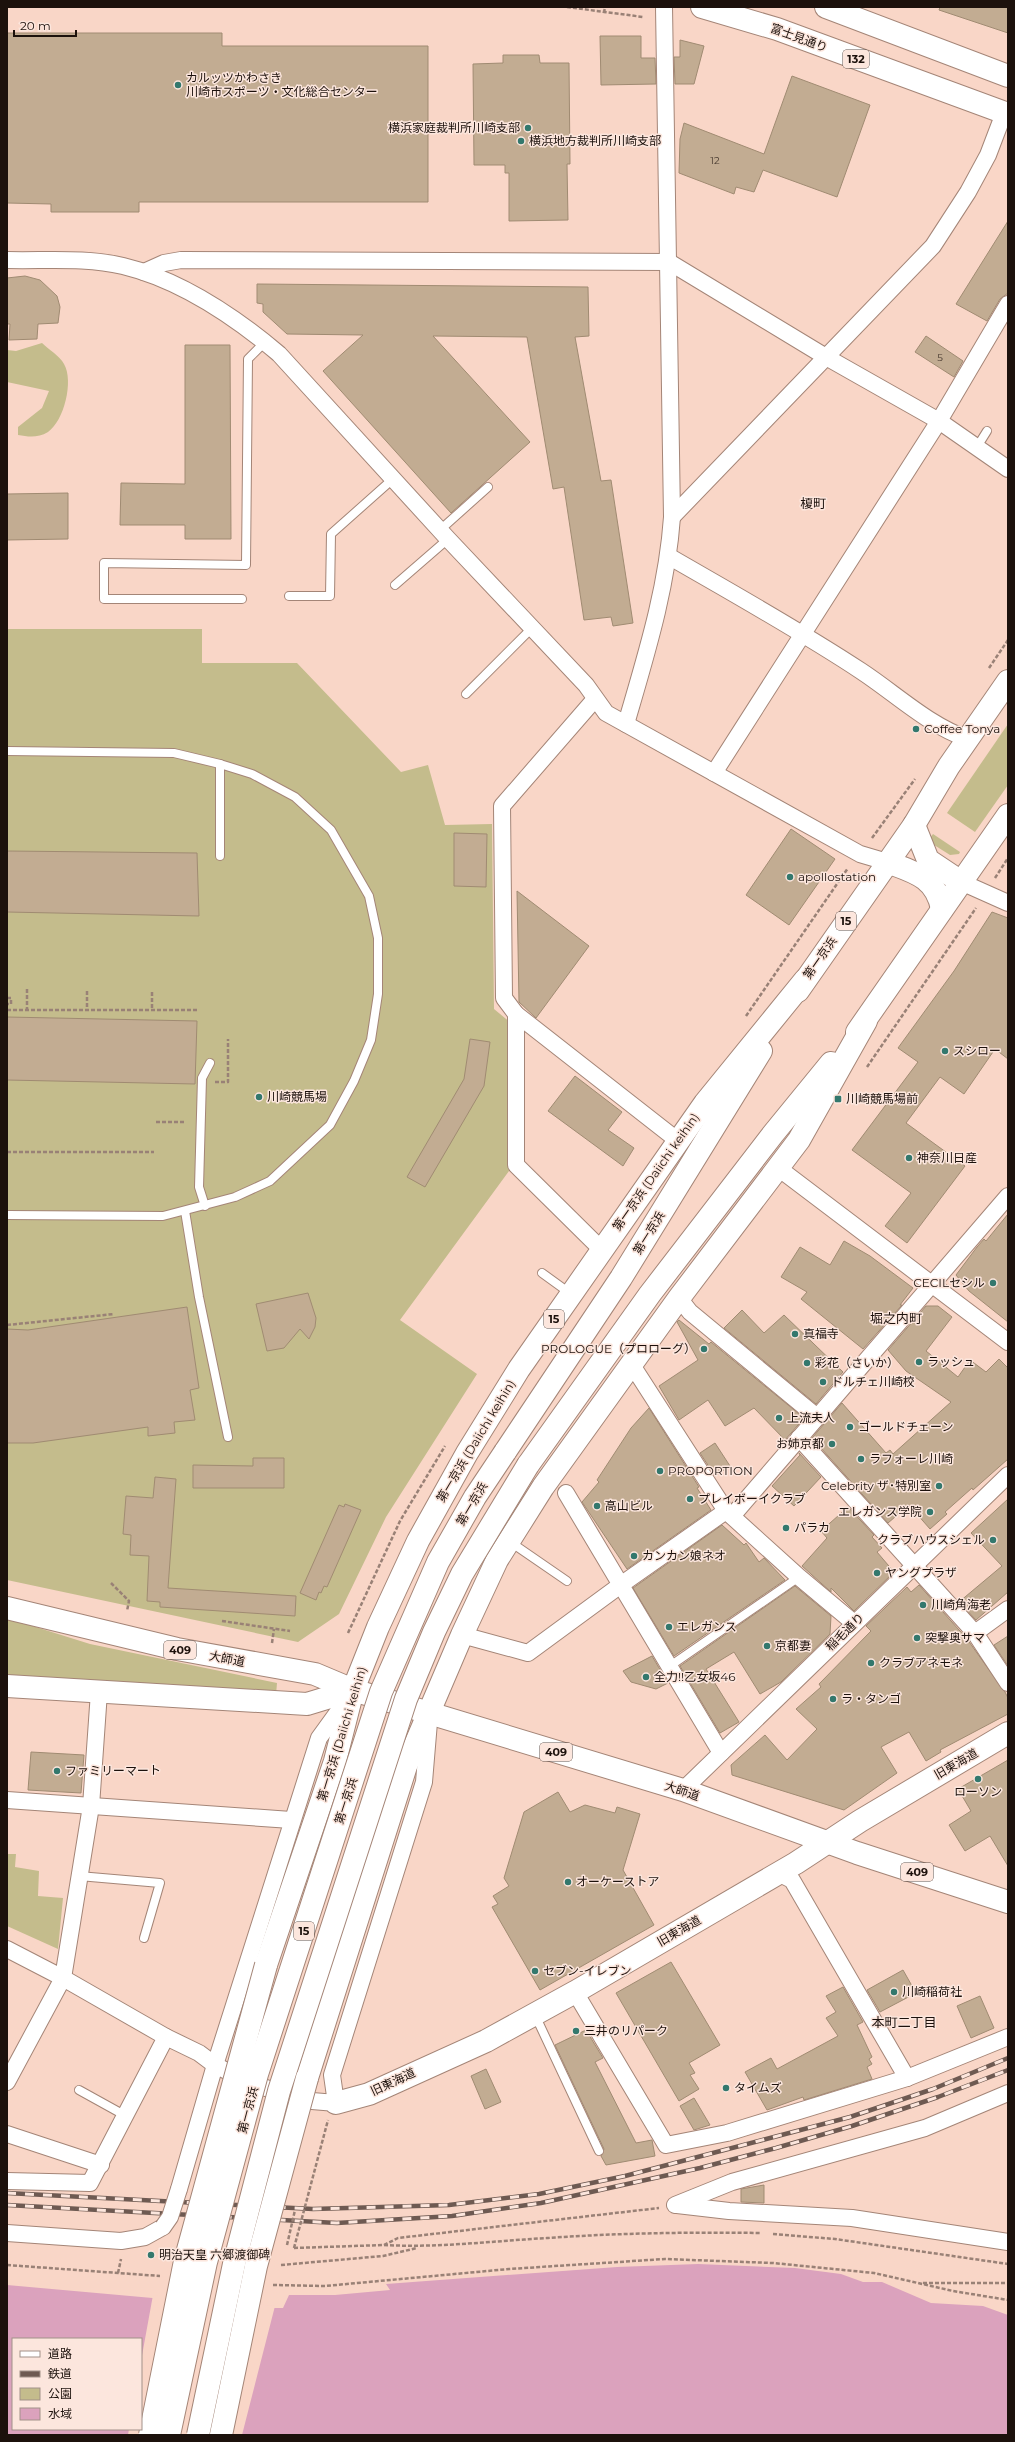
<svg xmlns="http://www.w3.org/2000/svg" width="1015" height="2442" viewBox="0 0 1015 2442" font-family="Montserrat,'Noto Sans JP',sans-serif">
<rect width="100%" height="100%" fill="#f9d6c7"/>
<g fill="#c4bc8c">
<path d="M42 343C48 349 60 356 64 364 74 381 64 421 48 432 38 438 29 437 18 435V427L42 408 49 391 7 382V350L16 351Z"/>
<path d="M7 629H202V663H297L401 772 428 765 445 825 492 824 494 1009 511 1023 509 1171 400 1320 477 1374 386 1517 339 1614 298 1642 7 1580Z"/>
<path d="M1008 724V785L975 832 947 813Z"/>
<path d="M933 834 960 852 959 854 950 855 931 843 929 839Z"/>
<path d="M7 1618 90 1644 277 1683 276 1695 7 1678Z"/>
<path d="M7 1854H16L15 1867 39 1871 38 1896 63 1898 58 1949 7 1926Z"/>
</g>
<path fill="#dba2bd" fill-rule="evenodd" d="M698 2264 795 2268 841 2274 863 2282H882L931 2303 983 2306 1008 2315V2435H7V2285L265 2308H283L289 2295H335L390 2290 386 2284 617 2267ZM13 2339H141V2429H13Z"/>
<path fill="#f9d6c7" d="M153 2295 275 2306 242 2435H128L129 2429H141V2361Z"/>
<g fill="#c2ac92" stroke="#a08b72">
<path d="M940 7H1008V33L939 10Z"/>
<path d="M7 33H222V46H428V202H139V212H51V204L7 203Z"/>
<path d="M600 36H641V58H655L656 84 601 85Z"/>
<path d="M680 40 704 46 694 84H675L674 57H680Z"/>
<path d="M503 55H539L540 63H569L570 164H567L568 220 509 221V173H505V165H474L473 64 503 63Z"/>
<path d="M792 76 870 105 837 197 763 170 754 192 736 187 734 194 679 173 680 139 684 123 764 154Z"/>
<path d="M1008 221V293L1000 299 987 321 956 304Z"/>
<path d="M25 276 40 280 57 296 60 307 58 323 38 324 37 339 9 340 10 324H7V278Z"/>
<path d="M257 284 588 287 589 336 575 337 601 481 611 480 633 623 613 626 611 617 584 620 564 487 553 489 527 337 433 336 530 442 451 513 323 371 363 335 287 334 263 312V304L257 303Z"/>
<path d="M926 336 963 361 954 377 915 352Z"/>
<path d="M185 345H230L231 539H185V525H120L121 483 185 484Z"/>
<path d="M68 493V539L7 540V494Z"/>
<path d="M791 829 835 859 789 925 746 895Z"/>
<path d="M454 833 487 834 486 887 454 886Z"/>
<path d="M7 851 197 853 199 916 7 912Z"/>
<path d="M517 891 589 946 536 1018 519 1002Z"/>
<path d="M992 912 1008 918V1059L995 1049 964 1094 940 1077 906 1123 965 1166 907 1243 885 1226 911 1193 852 1150 918 1062 898 1048 954 971Z"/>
<path d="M7 1017 197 1021 195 1084 7 1080Z"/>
<path d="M470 1039 490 1042 484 1086 425 1187 407 1177 464 1079Z"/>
<path d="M575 1076 622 1112 608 1130 634 1148 623 1166 548 1111Z"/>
<path d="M1008 1214V1322L969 1291 956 1275 977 1247 984 1239 986 1241Z"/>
<path d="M844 1241 870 1256 913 1288 900 1305H902L863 1349 801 1299 807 1292 781 1277 800 1247 830 1265Z"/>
<path d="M308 1293 316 1318 315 1327 309 1339 300 1329 284 1348 267 1351 256 1304Z"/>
<path d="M926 1306H938L952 1317 926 1351 958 1377 970 1360 986 1372 999 1359 1008 1368V1459L973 1490 972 1488 945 1512 947 1514 930 1529 909 1505 888 1523 812 1438 842 1403 886 1453 890 1450 893 1454 951 1402 906 1371 888 1350Z"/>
<path d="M187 1307 199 1388 190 1390 195 1420 174 1422 175 1433 148 1436V1427L33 1443H7V1329L28 1330Z"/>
<path d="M742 1310 764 1333 784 1315 843 1372 816 1404 724 1328Z"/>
<path d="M679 1320 709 1344 711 1342 804 1418 785 1440 754 1408 725 1426 708 1400 679 1420 659 1386 698 1360 677 1322Z"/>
<path d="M649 1408 699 1487 697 1488 711 1510 627 1569 582 1502 599 1482 597 1480 631 1428Z"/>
<path d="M715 1443 730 1466 715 1476 700 1453Z"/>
<path d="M799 1453 821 1477 794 1506 772 1486 800 1455Z"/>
<path d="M253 1458H284V1488H193V1465L253 1466Z"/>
<path d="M155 1477 176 1479 168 1588 296 1596 295 1616 160 1607V1602L147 1601 149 1556 130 1555 131 1535 123 1534 126 1496 153 1498Z"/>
<path d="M1008 1499V1592L976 1620 959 1602 1002 1566 971 1533Z"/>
<path d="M345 1504 361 1510 327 1587 324 1586 321 1593 319 1592 316 1600 300 1593 339 1505 344 1507Z"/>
<path d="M848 1507 874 1535 872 1537 882 1548 877 1552 894 1572 854 1611 831 1588V1592L802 1566 827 1538 821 1531Z"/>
<path d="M722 1525 744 1545 746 1543 759 1562 764 1558 785 1580 674 1656 633 1588Z"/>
<path d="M919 1585 967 1639 1005 1692 1008 1698V1714L940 1750 941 1752 926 1761 909 1732 881 1747 897 1773 844 1810 732 1775 731 1765 765 1735 787 1760 817 1729 796 1709 821 1687 819 1684 871 1631 866 1626 907 1587 911 1592Z"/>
<path d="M795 1586 831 1616 830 1634 781 1682 760 1694 734 1652 706 1669 739 1722 720 1733 680 1666Z"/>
<path d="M1008 1636V1666L994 1645Z"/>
<path d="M652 1656 668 1683 656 1689 631 1682 623 1671Z"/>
<path d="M31 1752 84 1755 81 1793 28 1790Z"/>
<path d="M1008 1760V1866L990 1836 965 1851 949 1825 971 1811 958 1789Z"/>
<path d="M558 1792 570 1812 585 1805 615 1813 617 1807 640 1814 623 1870 654 1925 540 1990 492 1907 498 1904 493 1896 509 1886 504 1878 524 1812Z"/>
<path d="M671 1962 720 2045 689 2063 695 2073 690 2075 699 2089 679 2101 616 1993Z"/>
<path d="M903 1970 916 1993 880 2012 867 1990Z"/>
<path d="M843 1987 863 2022 857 2025 872 2057 869 2059 872 2064 867 2067 872 2079 804 2100 803 2097 767 2110 745 2072 771 2058 777 2069 838 2036 826 2018 836 2012 826 1996Z"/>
<path d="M980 1996 994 2028 971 2038 957 2006Z"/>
<path d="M586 2030 603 2058 595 2062 636 2143 652 2140 655 2156 606 2165 601 2156 604 2149 555 2045Z"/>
<path d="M486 2069 501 2102 485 2109 471 2076Z"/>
<path d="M694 2098 710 2125 694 2130 680 2106Z"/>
<path d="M764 2185V2203L741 2202V2189Z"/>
</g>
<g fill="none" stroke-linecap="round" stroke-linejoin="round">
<g stroke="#a48577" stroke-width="10">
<g id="lane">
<path d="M977 447 987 431"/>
<path d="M440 530 488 487"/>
<path d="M395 585 448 539"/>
<path d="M289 596H330L331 534 394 478"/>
<path d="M242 599H104V563L246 565 248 359 265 342"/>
<path d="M466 694 532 628"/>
<path d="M7 751 174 753 220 764 252 774 295 797 331 830 369 896 378 938V994L371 1040 354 1081 330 1125 270 1181 235 1197 163 1216 7 1215"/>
<path d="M220 856V764"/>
<path d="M205 1206 199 1187 202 1078 210 1063"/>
<path d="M185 1211 199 1297 228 1437"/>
<path d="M542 1273 571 1294"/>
<path d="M509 1541 567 1581"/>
<path d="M670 1666 799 1577"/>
<path d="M79 1876 160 1883 144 1938"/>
<path d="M535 2015 599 2151"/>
<path d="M79 2090 126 2116"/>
</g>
</g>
<g stroke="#a48577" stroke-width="18">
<g id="street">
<path d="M7 260C45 261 86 257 123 266 181 280 234 316 279 354L448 539 586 685 606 713 860 854 887 862"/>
<path d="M144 272 164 263 181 260 669 262 826 357 939 421 1008 469"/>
<path d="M672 517 933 246 968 192 988 155 1004 113"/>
<path d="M670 557C734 594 799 630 861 671 896 694 928 725 968 739"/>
<path d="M595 699 502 806 504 998 516 1014 677 1140"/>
<path d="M626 724C646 655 667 589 672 517L664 7"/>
<path d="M714 773 939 421 1008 304"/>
<path d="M961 882 1008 903"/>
<path d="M516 1014V1165L602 1250"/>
<path d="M777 1167 1008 1342"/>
<path d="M679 1298 690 1312 817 1417"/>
<path d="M632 1365 726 1511 799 1577 854 1623"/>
<path d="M799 1438 975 1633 1008 1683"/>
<path d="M566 1493 721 1753"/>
<path d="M733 1515 1008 1196"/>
<path d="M975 1633 1008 1609"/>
<path d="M462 1635 528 1653 622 1584 726 1511"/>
<path d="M683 1790 1008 1475"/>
<path d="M7 1800 291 1820"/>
<path d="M778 1873 792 1880 907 2078"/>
<path d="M7 1949 63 1978 166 2037 199 2053 215 2065 246 2081 300 2100 336 2103 332 2075 424 1782 429 1722"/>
<path d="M575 1992 666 2145 727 2133 907 2078 1008 2037"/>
<path d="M7 2082 63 1978 91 1806 99 1692"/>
<path d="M7 2134 101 2165"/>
<path d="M7 2181 90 2183 166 2037"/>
<path d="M179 2189 215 2065 319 1738 348 1698"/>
<path d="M675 2205 732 2182 925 2128 1008 2093"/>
<path d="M677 2205 729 2211 852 2218 1008 2242"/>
<path d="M7 2233 121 2241 145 2237 163 2227"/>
</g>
</g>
<g stroke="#a48577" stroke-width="24">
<path id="secondary" d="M336 2103 369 2094 486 2041 575 1992 796 1863 860 1821 1008 1733"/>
</g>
<g stroke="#a48577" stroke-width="24">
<g id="highway">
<path d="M702 7 777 29 1008 114"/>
<path d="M826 7 1008 76"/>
<path d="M914 825 928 860 961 882"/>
<path d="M887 862C914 872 936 877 942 909"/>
<path d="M798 991 914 825 949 766 1008 681"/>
<path d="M857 1032 1008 815"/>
<path d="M505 1452 621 1278 761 1051"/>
<path d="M528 1465 650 1294 773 1134 831 1063"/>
<path d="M7 1608 177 1649 315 1674 353 1690 683 1790 857 1853 1008 1902"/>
<path d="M7 1686 307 1704 353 1690"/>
<path d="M266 1965 335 1761 353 1690 378 1627 418 1541 467 1453 519 1369 705 1103 805 980"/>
<path d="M307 2078 406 1766 462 1635 497 1560 543 1487 679 1298 799 1140 866 1021"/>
</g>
</g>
<g stroke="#998176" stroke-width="2.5" stroke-dasharray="4 2" stroke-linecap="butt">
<path d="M567 7 643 17"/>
<path d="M604 13 605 7"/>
<path d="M989 668 1008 640"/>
<path d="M872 838 915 779"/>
<path d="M995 878 1008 858"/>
<path d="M27 989V1010"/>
<path d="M87 991V1010"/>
<path d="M152 992V1010"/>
<path d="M7 998H11V1004H7"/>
<path d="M7 1010H198"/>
<path d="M746 1016 848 868"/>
<path d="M867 1067 976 908"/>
<path d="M215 1082H228V1039"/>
<path d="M156 1122H186"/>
<path d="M7 1152H154"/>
<path d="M7 1325 114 1314"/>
<path d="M111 1583 129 1601 127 1611"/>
<path d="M222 1621 290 1631"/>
<path d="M348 1633 400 1521 445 1446"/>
<path d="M272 1643 274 1629"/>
<path d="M773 2234 835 2239 1008 2264"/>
<path d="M384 2245C438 2248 493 2241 548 2238 619 2233 689 2232 760 2233"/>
<path d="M294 2248 384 2245 398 2238 659 2208"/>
<path d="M7 2265 160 2276"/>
<path d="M281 2265 383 2256 417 2248"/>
<path d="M118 2273 121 2259"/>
<path d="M923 2283H1008"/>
<path d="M273 2285 325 2286 509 2269 665 2259 773 2263 874 2273 953 2291 1008 2300"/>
</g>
<use href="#lane" stroke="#fff" stroke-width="8"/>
<use href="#street" stroke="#fff" stroke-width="16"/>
<use href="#secondary" stroke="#fff" stroke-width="22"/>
<use href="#highway" stroke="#fff" stroke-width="22"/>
<g stroke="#6e5a52" stroke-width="4.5">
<g id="rail">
<path d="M7 2193 313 2209 449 2205 539 2194 625 2176 850 2117 933 2089 1008 2058"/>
<path d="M7 2205 337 2223 452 2216 541 2203 700 2168 776 2148 852 2126 938 2097 1008 2070"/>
</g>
</g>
<use href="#rail" stroke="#fce6dd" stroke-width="3" stroke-dasharray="9" stroke-linecap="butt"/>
<g stroke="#a48577" stroke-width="18" stroke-linecap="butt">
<path id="street-bridge" d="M163 2227 170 2217 179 2189"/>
</g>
<g stroke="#a48577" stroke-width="24" stroke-linecap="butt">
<g id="highway-bridge">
<path d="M150 2435 185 2261 266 1965"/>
<path d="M169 2435 206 2262 257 2074 381 1692 438 1562 475 1497 505 1452"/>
<path d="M198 2435 234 2264 279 2091 406 1699 434 1632 462 1574 528 1465"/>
<path d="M221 2435 256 2266 307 2078"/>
</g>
</g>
<g stroke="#998176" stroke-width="2.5" stroke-dasharray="4 2" stroke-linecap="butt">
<path d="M287 2245 295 2210"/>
<path d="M294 2248 328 2120"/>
</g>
<use href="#street-bridge" stroke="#fff" stroke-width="16"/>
<use href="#highway-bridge" stroke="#fff" stroke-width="22"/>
</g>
<g fill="#33786d" stroke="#fce6dd" stroke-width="1.5">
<circle cx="178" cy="85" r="4"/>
<circle cx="528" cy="128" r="4"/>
<circle cx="521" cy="141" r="4"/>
<circle cx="916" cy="729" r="4"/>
<circle cx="790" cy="877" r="4"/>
<circle cx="945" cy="1051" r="4"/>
<circle cx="259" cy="1097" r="4"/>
<rect x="834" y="1095" width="8" height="8" rx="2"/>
<circle cx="909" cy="1158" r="4"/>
<circle cx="993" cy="1283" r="4"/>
<circle cx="795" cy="1334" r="4"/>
<circle cx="704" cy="1349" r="4"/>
<circle cx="919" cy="1362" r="4"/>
<circle cx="807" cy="1363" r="4"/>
<circle cx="823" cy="1382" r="4"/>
<circle cx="779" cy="1418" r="4"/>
<circle cx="850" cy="1427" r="4"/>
<circle cx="832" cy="1444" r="4"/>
<circle cx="861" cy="1459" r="4"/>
<circle cx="660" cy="1471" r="4"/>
<circle cx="939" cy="1486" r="4"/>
<circle cx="690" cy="1499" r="4"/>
<circle cx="597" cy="1506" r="4"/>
<circle cx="930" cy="1512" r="4"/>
<circle cx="786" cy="1528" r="4"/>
<circle cx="993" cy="1540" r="4"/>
<circle cx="634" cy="1556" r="4"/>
<circle cx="877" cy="1573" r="4"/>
<circle cx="923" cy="1605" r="4"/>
<circle cx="669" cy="1627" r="4"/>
<circle cx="917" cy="1638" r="4"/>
<circle cx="767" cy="1646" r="4"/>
<circle cx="871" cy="1663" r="4"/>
<circle cx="646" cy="1677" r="4"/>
<circle cx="833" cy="1699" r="4"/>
<circle cx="57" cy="1771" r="4"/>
<circle cx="978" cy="1779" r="4"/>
<circle cx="568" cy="1882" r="4"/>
<circle cx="535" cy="1971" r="4"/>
<circle cx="894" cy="1992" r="4"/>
<circle cx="576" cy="2031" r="4"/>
<circle cx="726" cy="2088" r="4"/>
<circle cx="151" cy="2255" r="4"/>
</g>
<g text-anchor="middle" stroke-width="3" stroke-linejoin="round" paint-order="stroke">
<g font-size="10" fill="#46382e">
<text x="715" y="164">12</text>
<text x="940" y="361">5</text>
</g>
<g fill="#fce6dd" stroke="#5f514b" stroke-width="1">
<rect x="843" y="50" width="26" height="18" rx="3"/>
<rect x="836" y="912" width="20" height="18" rx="3"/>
<rect x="544" y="1310" width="20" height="18" rx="3"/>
<rect x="164" y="1641" width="32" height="18" rx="3"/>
<rect x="540" y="1743" width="32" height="18" rx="3"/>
<rect x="901" y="1863" width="32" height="18" rx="3"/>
<rect x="294" y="1922" width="20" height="18" rx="3"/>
</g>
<g font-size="11" font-weight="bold" fill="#1c110c">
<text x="856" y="63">132</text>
<text x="846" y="925">15</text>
<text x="554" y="1323">15</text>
<text x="180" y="1654">409</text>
<text x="556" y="1756">409</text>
<text x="917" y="1876">409</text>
<text x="304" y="1935">15</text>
</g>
<g font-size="12" fill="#1c110c" stroke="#fce6dd">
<text transform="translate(799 38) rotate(20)" y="4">富士見通り</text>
<text transform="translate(820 958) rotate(-55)" y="4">第一京浜</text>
<text transform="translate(656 1172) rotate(-55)" y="4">第一京浜 (Daiichi keihin)</text>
<text transform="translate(649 1233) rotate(-58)" y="4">第一京浜</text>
<text transform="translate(476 1441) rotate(-59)" y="4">第一京浜 (Daiichi keihin)</text>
<text transform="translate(472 1504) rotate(-59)" y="4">第一京浜</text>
<text transform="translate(845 1632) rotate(-44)" y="4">稲毛通り</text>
<text transform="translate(227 1659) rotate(11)" y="4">大師道</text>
<text transform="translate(342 1734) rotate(-73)" y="4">第一京浜 (Daiichi keihin)</text>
<text transform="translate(956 1764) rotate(-30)" y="4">旧東海道</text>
<text transform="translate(682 1791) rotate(18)" y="4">大師道</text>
<text transform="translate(346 1801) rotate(-72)" y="4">第一京浜</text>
<text transform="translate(679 1931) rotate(-30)" y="4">旧東海道</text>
<text transform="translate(393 2082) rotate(-25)" y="4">旧東海道</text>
<text transform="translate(248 2110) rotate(-75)" y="4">第一京浜</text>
</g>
<g font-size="12" fill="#1c110c" stroke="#fce6dd" text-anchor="start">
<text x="186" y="82">カルッツかわさき<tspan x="186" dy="14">川崎市スポーツ・文化総合センター</tspan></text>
<text x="520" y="132" text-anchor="end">横浜家庭裁判所川崎支部</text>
<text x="529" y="145">横浜地方裁判所川崎支部</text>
<text x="924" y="733">Coffee Tonya</text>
<text x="798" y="881">apollostation</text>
<text x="953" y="1055">スシロー</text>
<text x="267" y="1101">川崎競馬場</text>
<text x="846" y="1103">川崎競馬場前</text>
<text x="917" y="1162">神奈川日産</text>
<text x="985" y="1287" text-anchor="end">CECILセシル</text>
<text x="803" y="1338">真福寺</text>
<text x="696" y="1353" text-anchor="end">PROLOGUE（プロローグ）</text>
<text x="927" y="1366">ラッシュ</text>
<text x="815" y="1367">彩花（さいか）</text>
<text x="831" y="1386">ドルチェ川崎校</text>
<text x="787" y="1422">上流夫人</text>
<text x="858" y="1431">ゴールドチェーン</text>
<text x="824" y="1448" text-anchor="end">お姉京都</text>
<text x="869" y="1463">ラフォーレ川崎</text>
<text x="668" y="1475">PROPORTION</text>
<text x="931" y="1490" text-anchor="end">Celebrity ザ･特別室</text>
<text x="698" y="1503">プレイボーイクラブ</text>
<text x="605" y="1510">高山ビル</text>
<text x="922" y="1516" text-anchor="end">エレガンス学院</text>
<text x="794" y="1532">パラカ</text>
<text x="985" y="1544" text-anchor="end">クラブハウスシェル</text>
<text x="642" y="1560">カンカン娘ネオ</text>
<text x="885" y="1577">ヤングプラザ</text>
<text x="931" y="1609">川崎角海老</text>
<text x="677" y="1631">エレガンス</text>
<text x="925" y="1642">突撃奥サマ</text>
<text x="775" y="1650">京都妻</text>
<text x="879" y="1667">クラブアネモネ</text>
<text x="654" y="1681">全力!!乙女坂46</text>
<text x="841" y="1703">ラ・タンゴ</text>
<text x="65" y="1775">ファミリーマート</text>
<text x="978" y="1796" text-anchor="middle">ローソン</text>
<text x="576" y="1886">オーケーストア</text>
<text x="543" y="1975">セブン-イレブン</text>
<text x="902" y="1996">川崎稲荷社</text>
<text x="584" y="2035">三井のリパーク</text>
<text x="734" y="2092">タイムズ</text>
<text x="159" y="2259">明治天皇 六郷渡御碑</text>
</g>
<g font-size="13" fill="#1c110c" stroke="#fce6dd">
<text x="813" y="508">榎町</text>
<text x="896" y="1323">堀之内町</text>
<text x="904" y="2027">本町二丁目</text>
</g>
</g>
<rect width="1015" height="2442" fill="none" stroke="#1c110c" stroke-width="16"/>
<rect x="12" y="2338" width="130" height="92" fill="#fce6dd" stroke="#a29189"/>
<rect x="20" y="2351" width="20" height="6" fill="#ffffff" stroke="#a29189"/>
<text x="48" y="2358" font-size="12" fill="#1c110c">道路</text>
<rect x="20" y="2371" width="20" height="6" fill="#6e5a52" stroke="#a29189"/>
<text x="48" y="2378" font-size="12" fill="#1c110c">鉄道</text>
<rect x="20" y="2388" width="20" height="12" fill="#c4bc8c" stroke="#a29189"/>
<text x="48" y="2398" font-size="12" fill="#1c110c">公園</text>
<rect x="20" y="2408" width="20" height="12" fill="#dba2bd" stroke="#a29189"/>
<text x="48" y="2418" font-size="12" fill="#1c110c">水域</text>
<path d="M14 30v6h62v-6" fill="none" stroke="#1c110c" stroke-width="2"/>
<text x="20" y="30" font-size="12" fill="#1c110c" stroke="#fce6dd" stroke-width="3" paint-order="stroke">20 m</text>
</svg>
